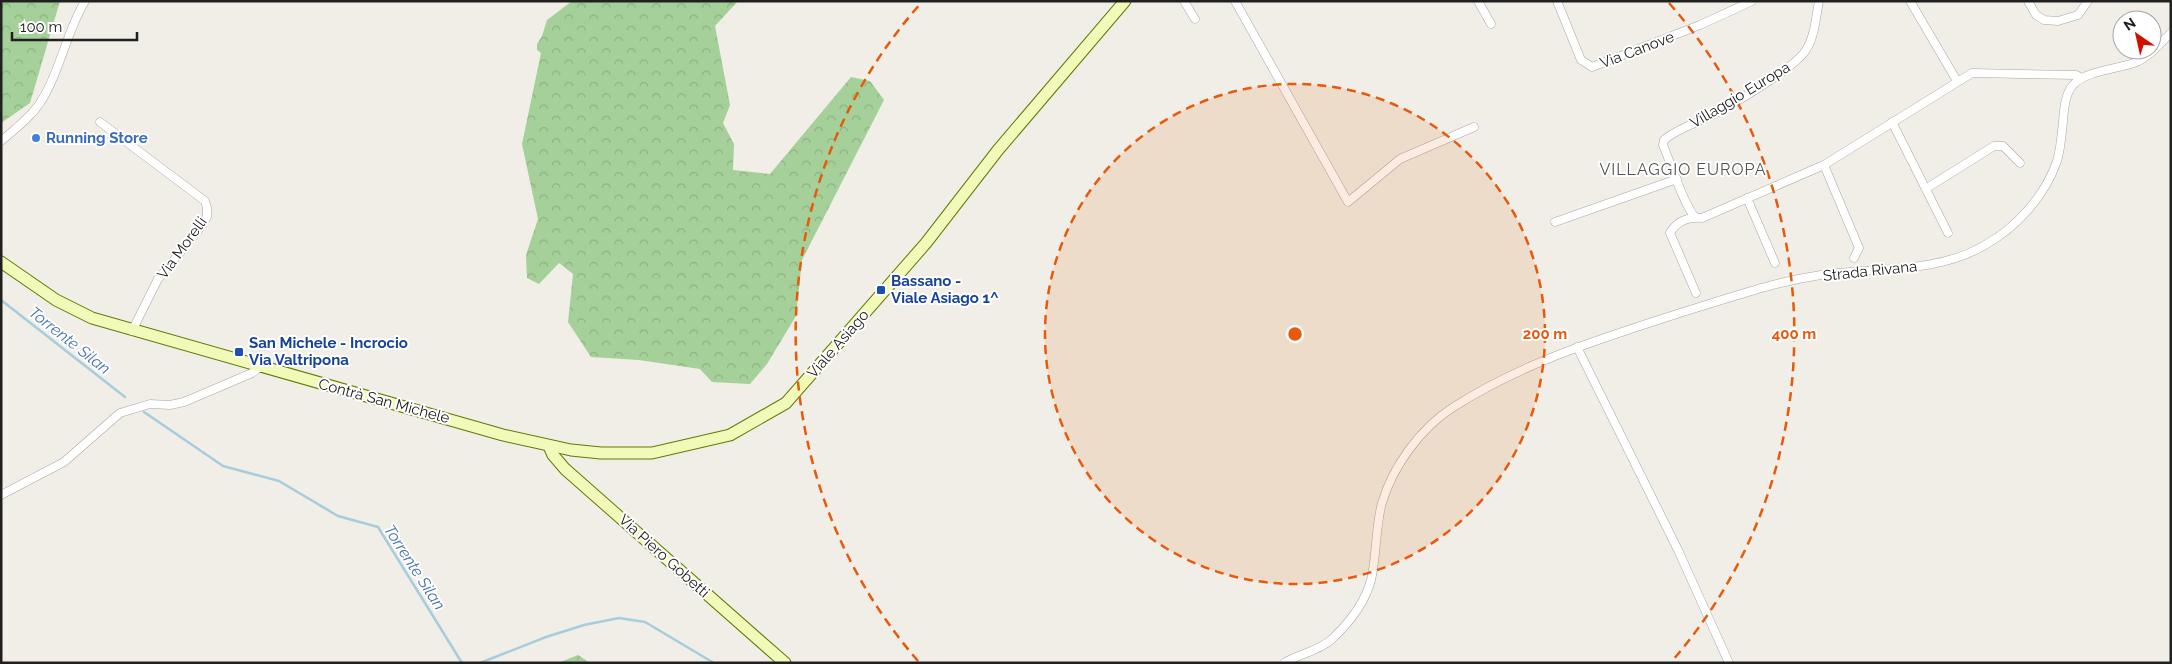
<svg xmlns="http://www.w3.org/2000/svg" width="2172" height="664" viewBox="0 0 2172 664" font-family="Raleway,sans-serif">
<defs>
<pattern id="forest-crowns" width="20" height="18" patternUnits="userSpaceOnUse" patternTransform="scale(1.25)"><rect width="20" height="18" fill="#a5d09a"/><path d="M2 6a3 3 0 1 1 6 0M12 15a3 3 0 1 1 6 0" fill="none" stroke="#8eb284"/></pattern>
</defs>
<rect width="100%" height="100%" fill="#f0eee6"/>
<g fill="url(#forest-crowns)">
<path d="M1 1H60L30 103 1 123Z"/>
<path d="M572 1H738L715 26 730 105 723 123 734 144 733 170 770 174 851 77 870 81 884 100 802 260 796 316 767 364 750 384 712 382 700 369 639 360 591 357 568 322 573 274 559 263 539 284 527 278 526 255 538 219 522 144 541 53 537 50V44L542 36 547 20Z"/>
<path d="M578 655 590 663H558Z"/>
</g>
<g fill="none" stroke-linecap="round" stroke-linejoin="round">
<g stroke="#a6cdde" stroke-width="2.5">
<path d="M1 300 125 397"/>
<path d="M144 412 223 466 279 481 338 516 378 527 462 663"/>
<path d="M480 663 546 637 584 625 619 618 645 622 714 663"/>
</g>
<g stroke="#a7a7a7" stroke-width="9">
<g id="street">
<path d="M1184 1 1195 19"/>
<path d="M1235 1 1348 202 1400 159 1474 127"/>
<path d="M1478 1 1491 24"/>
<path d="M1557 1 1581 60 1592 67 1700 25 1752 1"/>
<path d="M1910 1 1957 81"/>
<path d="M2028 1 2036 15 2044 20 2058 21 2078 15 2088 1"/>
<path d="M100 122 205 201 207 208V217L197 232 158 279 132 331"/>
<path d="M1892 122 1948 233"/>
<path d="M1 141C15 129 30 118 40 103 60 72 66 33 85 1"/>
<path d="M1824 165 1859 248 1854 258"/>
<path d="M1927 188 1994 146H2003L2020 163"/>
<path d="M1747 198 1775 263"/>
<path d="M1695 217C1684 206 1670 161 1663 145L1664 140C1675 130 1694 124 1708 117 1729 107 1795 68 1806 50 1815 36 1816 16 1819 1"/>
<path d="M1555 222 1677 179"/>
<path d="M1696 293 1670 233C1677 221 1689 217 1702 218L1824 165 1972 73 2076 75 2082 78"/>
<path d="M1577 347 1678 550 1729 663"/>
<path d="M1 495 64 462 120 413 150 404 170 405 184 402 252 373 260 367"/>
<path d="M1284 663C1299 654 1319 651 1332 639 1349 623 1365 603 1371 580 1377 555 1375 528 1382 503 1393 466 1420 429 1452 408 1523 362 1603 338 1683 312 1729 298 1774 282 1821 275 1876 267 1936 274 1985 245 2017 227 2045 196 2057 161 2060 151 2061 141 2062 131 2064 117 2063 96 2073 85 2085 71 2117 69 2134 63 2149 58 2160 43 2171 33"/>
</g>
</g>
<g stroke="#637a03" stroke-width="13">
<g id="secondary">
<path d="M1 262 56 300 92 318 503 435 571 450 601 453H652L730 435 786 403 926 243 998 150 1125 1"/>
<path d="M549 446 553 455 565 469 785 663"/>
</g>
</g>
<use href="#street" stroke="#fff" stroke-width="8"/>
<use href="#secondary" stroke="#f2faba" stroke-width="11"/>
</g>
<circle cx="1295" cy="334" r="250" fill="#e8590c" fill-opacity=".12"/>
<g fill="none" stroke="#e8590c" stroke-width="2.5" stroke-dasharray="9 6">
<circle cx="1295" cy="334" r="250"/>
<path d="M918 661A499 499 0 0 1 921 3M1669 3A499 499 0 0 1 1672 661"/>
</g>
<circle fill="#3f7fe0" stroke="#fff" stroke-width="2" cx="36" cy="138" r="5"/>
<g fill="#1a4fb4" stroke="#fff" stroke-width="2">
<rect x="876" y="285" width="10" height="10" rx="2.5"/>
<rect x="234" y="347" width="10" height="10" rx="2.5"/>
</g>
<g text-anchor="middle" stroke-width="4" stroke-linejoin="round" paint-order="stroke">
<g font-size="15" fill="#202020" stroke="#fff">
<text transform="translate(1637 50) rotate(-21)" y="5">Via Canove</text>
<text transform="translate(1740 95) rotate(-31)" y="5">Villaggio Europa</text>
<text transform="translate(182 248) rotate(-54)" y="5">Via Morelli</text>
<text transform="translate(1870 271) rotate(-6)" y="5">Strada Rivana</text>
<text transform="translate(838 344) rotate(-49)" y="5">Viale Asiago</text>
<text transform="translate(384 401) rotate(15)" y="5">Contrà San Michele</text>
<text transform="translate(664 556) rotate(42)" y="5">Via Piero Gobetti</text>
</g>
<g font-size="15" font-weight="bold" fill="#366cbe" stroke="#fff" text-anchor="start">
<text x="46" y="143">Running Store</text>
</g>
<g font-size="15" font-weight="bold" fill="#164399" stroke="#fff" text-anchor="start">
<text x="891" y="286">Bassano -<tspan x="891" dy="17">Viale Asiago 1^</tspan></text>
<text x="249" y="348">San Michele - Incrocio<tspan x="249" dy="17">Via Valtripona</tspan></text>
</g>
<g font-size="16" letter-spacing="1" fill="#535353" stroke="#fff">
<text x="1683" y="175">VILLAGGIO EUROPA</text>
</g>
<g font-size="16" font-style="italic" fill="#4a75b1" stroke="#fff">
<text transform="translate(70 340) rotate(38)" y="6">Torrente Silan</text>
<text transform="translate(415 567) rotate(57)" y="6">Torrente Silan</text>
</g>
</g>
<circle cx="1295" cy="334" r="8" fill="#e8590c" stroke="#fff" stroke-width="2.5"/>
<g font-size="15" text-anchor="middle" font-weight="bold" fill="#e8590c" stroke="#fff" stroke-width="4" stroke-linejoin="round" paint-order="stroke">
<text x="1545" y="339">200 m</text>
<text x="1794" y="339">400 m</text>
</g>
<rect width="2172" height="664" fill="none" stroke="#202020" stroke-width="5"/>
<g transform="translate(2137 35) rotate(326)"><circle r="24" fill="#ffffff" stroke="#a6a6a6"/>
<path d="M0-4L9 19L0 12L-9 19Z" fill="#cf1200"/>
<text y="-8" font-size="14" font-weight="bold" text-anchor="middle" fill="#202020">N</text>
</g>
<path d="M12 32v8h125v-8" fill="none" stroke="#202020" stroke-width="2.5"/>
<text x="20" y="32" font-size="15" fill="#202020" stroke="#ffffff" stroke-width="4" paint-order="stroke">100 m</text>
</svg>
